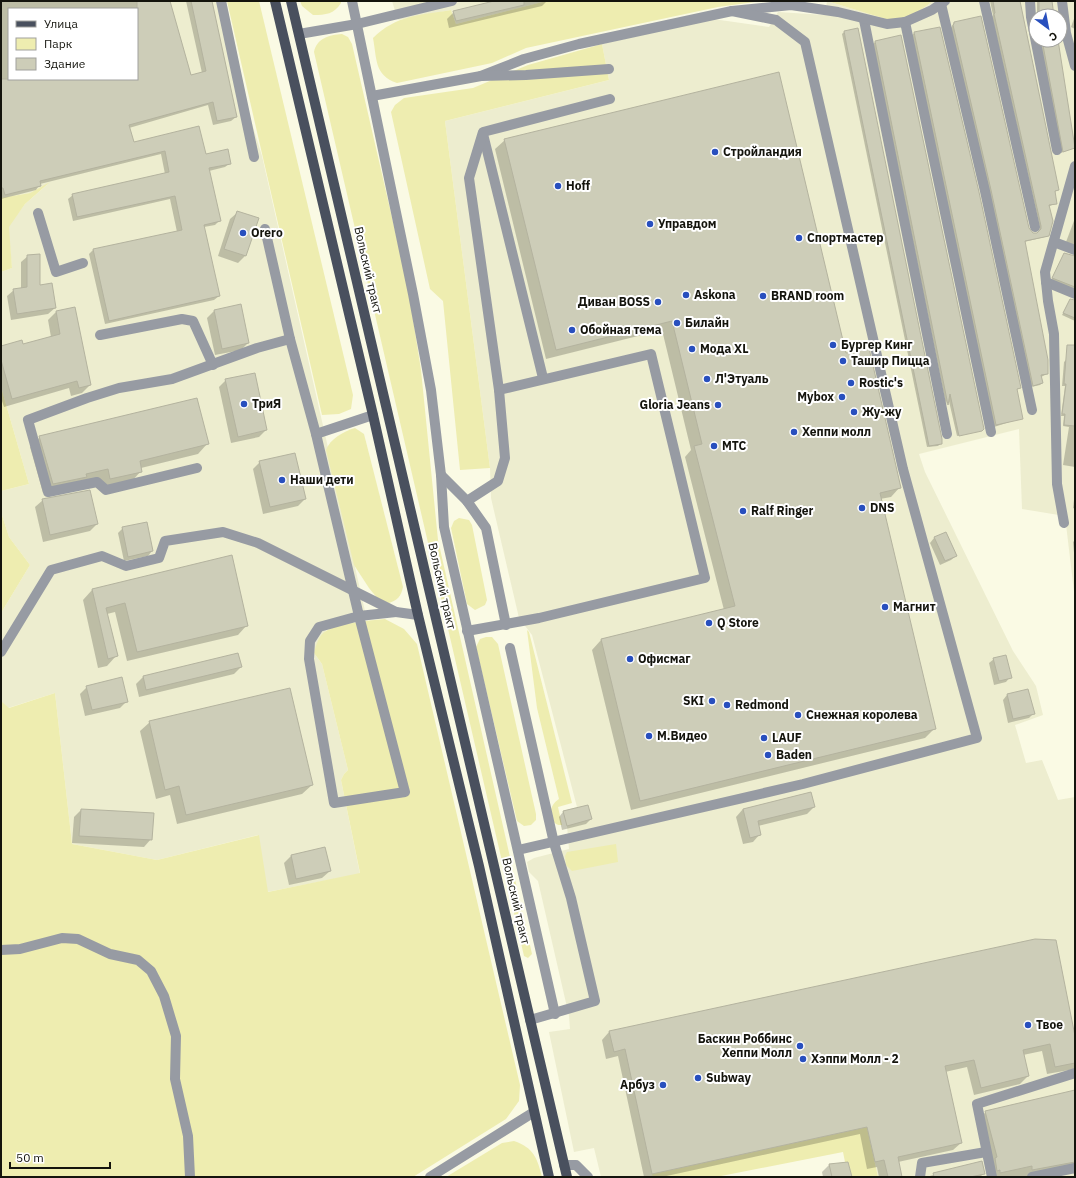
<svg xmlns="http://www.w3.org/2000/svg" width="1076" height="1178" viewBox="0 0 1076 1178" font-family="'IBM Plex Sans',sans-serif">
<rect width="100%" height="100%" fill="#fafae4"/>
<g fill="#ededcf" fill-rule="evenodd">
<path d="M1 1H226L250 117 262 156 367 620 326 630 314 653 322 664 348 770 344 774 341 780 360 874 267 892 258 835 157 860 72 844 55 693 8 708 1 701V613L30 565 9 537 1 512V491L29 484 1 387V272L12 268 8 227 25 204 48 184 30 193 1 198ZM9 9H137V79H9Z"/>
<path d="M392 1H546L456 24 451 10 398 20Z"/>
<path d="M827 1 902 24 933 1H1075V600L1065 516 1022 509 1019 429 919 454 925 472 1013 651 1036 686 1043 715 1015 725 1026 763 1042 760 1058 800 1075 797V1177H878L867 1127 665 1177H601L594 1148 574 1152 549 1032 570 1029 569 1016 538 881 529 872 527 862 534 858 569 849 567 826 563 811 577 807 532 635 519 618 491 498 490 468 445 121 609 80 602 44 713 19 769 27 778 12 825 15ZM1036 16H1060V40H1036Z"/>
</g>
<g fill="#eeedb0">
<path d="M227 1H259L353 395 351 409 339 414 322 415Z"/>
<path d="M300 1H341V3C334 14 326 15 313 15L302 6Z"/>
<path d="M546 1H762L718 7 526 48 492 63 397 83C374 75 377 59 373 38 396 15 421 15 451 10L456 24Z"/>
<path d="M827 1H933L902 24Z"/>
<path d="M342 34 348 37 352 44 408 287 421 370 438 540 532 954 528 958 524 956 314 52C317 38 329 35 342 34Z"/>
<path d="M602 44 609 80 445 121 490 468 460 470 443 301 430 289 391 112 395 105 404 98 473 88 528 65Z"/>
<path d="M50 182 25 204 9 227 12 268 1 272V198L30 193Z"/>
<path d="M1 387 29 484 1 491Z"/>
<path d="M355 428 364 434 403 587C401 596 398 600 389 603L378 599 369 588 354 565 326 450C330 439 344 431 355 428Z"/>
<path d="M1 512 9 537 30 565 1 613Z"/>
<path d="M459 518 469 520 472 525 487 600 485 605 475 610 467 604 451 528 454 521Z"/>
<path d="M385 619 404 629 417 644 520 1085 519 1101 506 1119 413 1177H1V701L9 708 55 693 72 844 157 860 259 835 268 892 360 873 341 780 344 774 348 770 322 664 314 653C316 645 319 635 326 631 337 624 371 620 385 619Z"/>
<path d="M527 630 529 632 572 803 558 807 562 825C549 826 546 807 559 799L537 708Z"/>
<path d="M486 637H492L498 644 536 814V820L531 825 524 826 517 821 476 647 480 639Z"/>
<path d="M616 844 618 862 572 871 566 865 565 856 567 852Z"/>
<path d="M867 1127 878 1177H852L848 1162H845L843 1152 716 1177H653L652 1174Z"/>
<path d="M514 1141C534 1148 537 1158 542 1177H446L502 1143Z"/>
</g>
<g fill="#0003" fill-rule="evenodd">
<path d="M1 1H169L190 76 202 73 186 1H211L236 117 231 121 213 125 208 105 129 128 133 143 206 155 230 163 225 167 209 171 219 221 215 225 204 227 219 296 214 300 105 324 89 254 93 250 177 232 170 199 73 221 68 199 73 195 165 174 161 154 40 184 36 190 1 199ZM9 9H137V79H9Z"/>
<path d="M498 1H547L542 6 449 28 447 19 454 12Z"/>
<path d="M990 1H1019L1058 190 1054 192 1056 203 1048 207V235L1045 237 1024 242 1047 374 1041 377 1042 383 1040 385 1031 387 951 28 954 22 1028 229 1032 234H1037L1040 228 992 17 993 15Z"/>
<path d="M1037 1H1051L1053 16H1037Z"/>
<path d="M1075 16V29L1071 27Z"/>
<path d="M844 32 941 443 938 446 927 447 842 34Z"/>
<path d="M914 33 1020 388 1016 390 1022 418 994 427 912 35Z"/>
<path d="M1040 40H1057L1073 148 1061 153Z"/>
<path d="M875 42 982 430 957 436 948 397 946 405 873 44Z"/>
<path d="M505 140 845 354 900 487 891 497 880 499 935 728 925 738 631 810 592 650 601 640 724 610 685 457 691 450 662 330 546 359 495 149Z"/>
<path d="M238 212 257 219 245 256 238 263 218 256 230 219Z"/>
<path d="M1075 218V246L1066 242Z"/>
<path d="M1064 254 1075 257V290L1051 280Z"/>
<path d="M28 256 39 286 55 308 48 314 11 320 7 296 14 290 21 289V262Z"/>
<path d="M1070 300H1075V321L1062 315Z"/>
<path d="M74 308 90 385 82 393 71 396 69 388 4 407 1 398V347L23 346 51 337 48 320 56 312Z"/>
<path d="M214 311 248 343 241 350 215 355 207 318Z"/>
<path d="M1066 360 1075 361V467L1063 465 1069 427 1063 426 1064 416H1061L1065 386H1062L1064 362Z"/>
<path d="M226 380 266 430 259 437 231 443 219 387Z"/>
<path d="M40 437 207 444 198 454 141 468V471L132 481 101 488 98 478 76 487 43 493 30 447Z"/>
<path d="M260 462 305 499 298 506 263 514 253 469Z"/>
<path d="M1075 491V509L1073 508Z"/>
<path d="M43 500 97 524 90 531 43 542 35 507Z"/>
<path d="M123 528 152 551 148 556 124 561 118 533Z"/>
<path d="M945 533 956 556 951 560 940 565 930 543 934 538Z"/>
<path d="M1075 540V564L1073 542Z"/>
<path d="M92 590 247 625 238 635 127 661 115 612 107 614 116 656 107 666 98 668 83 600Z"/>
<path d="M994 659 1010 677 1006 682 994 685 989 663Z"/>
<path d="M241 667 234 674 139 697 136 684 143 677Z"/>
<path d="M87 687 127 701 120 708 85 716 80 694Z"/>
<path d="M1028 690 1033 714 1029 718 1008 723 1003 700 1007 695Z"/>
<path d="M150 722 312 785 302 794 177 824 170 795 156 799 140 731Z"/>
<path d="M587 806 591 819 586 824 562 830 559 817 563 812Z"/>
<path d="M814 807 807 814 758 826 760 834 753 842 743 844 736 817 743 809Z"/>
<path d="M81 810 151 839 144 847 72 843 74 817Z"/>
<path d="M325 849 330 871 322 878 289 885 284 863 291 856Z"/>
<path d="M609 1032 1075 1040V1069L1047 1074 1042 1051 1023 1055 1028 1076 1020 1084 974 1095 967 1067 945 1072 961 1143 953 1150 898 1162 901 1177H879L877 1167 867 1169 860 1134 662 1177H644L618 1056 606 1059 602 1040Z"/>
<path d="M1075 1092V1177H1069L1075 1176 1072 1171 1065 1169 1026 1177H990L978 1119 986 1112Z"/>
<path d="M981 1162 984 1173 980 1177H926Z"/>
<path d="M829 1165 851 1177H823L822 1172Z"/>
</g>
<g fill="#cdcdb8" stroke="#b4b39f">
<path d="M137 1H170L191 75 206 71 191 1H212L237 117 217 121 213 102 129 125 134 142 199 126 206 154 228 149 231 164 209 168 221 221 204 225 220 296 109 321 93 249 182 230 175 196 77 217 72 194 169 172 165 151 40 181 41 186 5 195 3 188H1V79H137Z"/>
<path d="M494 1H524V5L456 21 453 11Z"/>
<path d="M993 1H1020L1059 190 1055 191 1057 204 1049 205 1053 221 1049 236 1025 241 1048 360V374L1041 375 1043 383 1033 386 991 190 953 25 954 24V22L981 16 1029 228 1033 233H1037L1041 229V226L994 14 995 13Z"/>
<path d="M1039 1H1052L1054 16H1039Z"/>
<path d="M940 27 979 192 1021 388 1017 389 1023 419 996 425 914 32Z"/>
<path d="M858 28 942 439V444L929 446 847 47 844 31Z"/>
<path d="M901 35 984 429 982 431 959 436 950 394 948 405 875 41Z"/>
<path d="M1042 40H1058L1075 148 1063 152Z"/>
<path d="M779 72 846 353 869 348 901 488 880 493 936 729 640 801 601 639 735 606 694 446 702 444 672 321 556 350 504 139Z"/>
<path d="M237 211 259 218 246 256 224 249Z"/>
<path d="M1064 253 1075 256V287L1052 278Z"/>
<path d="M40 254V285L52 283 56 308 17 314 13 289 27 287V255Z"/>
<path d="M1070 299 1075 300V318L1063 313Z"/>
<path d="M241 304 249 343 222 349 214 310Z"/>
<path d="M75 307 91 385 79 388 77 381 12 399 1 360V346L22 340 23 344 60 334 56 311Z"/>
<path d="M1067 345H1075V426L1064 425 1065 414H1062L1066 384H1064Z"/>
<path d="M255 373 267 430 238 437 225 379Z"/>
<path d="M197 398 209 444 140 461 142 472 110 479 108 469 86 474 87 477 53 484 39 436Z"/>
<path d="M295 453 306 499 270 507 259 461Z"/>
<path d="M90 490 98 524 50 535 42 499Z"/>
<path d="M147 522 153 551 128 557 122 527Z"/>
<path d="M946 532 957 556 945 561 934 537Z"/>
<path d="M232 555 248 626 137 652 125 603 106 608 118 656 108 659 92 589Z"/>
<path d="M238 653 242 667 146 690 143 676Z"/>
<path d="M1006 655 1012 678 999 681 993 658Z"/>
<path d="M122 677 128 702 92 710 86 686Z"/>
<path d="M290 688 313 785 186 815 179 786 165 790 149 721Z"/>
<path d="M1028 689 1035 714 1013 719 1007 694Z"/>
<path d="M811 792 815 807 758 821 761 835 750 838 743 809Z"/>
<path d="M588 805 592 819 567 826 563 811Z"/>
<path d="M81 809 154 813 152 840 79 836Z"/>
<path d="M325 847 331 871 296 879 291 855Z"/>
<path d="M1035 939 1056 940 1075 1036V1063L1055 1067 1050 1044 1023 1050 1029 1076 981 1088 974 1060 945 1066 962 1143 898 1157 902 1177H888L884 1160 875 1162 867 1127 652 1174 625 1049 614 1052 609 1031Z"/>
<path d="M1075 1090V1162L1032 1170V1166L1000 1173V1170L997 1171 995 1158 997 1157 985 1111Z"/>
<path d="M982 1161 985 1174 970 1177H934L933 1173Z"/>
<path d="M848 1162 852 1177H832L829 1164Z"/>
</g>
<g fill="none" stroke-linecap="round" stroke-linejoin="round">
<g stroke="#979ba3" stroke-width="10">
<path d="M221 1 254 157"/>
<path d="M352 1 413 294 431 390 441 475 444 527 555 1014"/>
<path d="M984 1 1035 227"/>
<path d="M1030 1 1031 17 1057 150"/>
<path d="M1062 1 1066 33 1075 66"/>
<path d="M941 4 985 191 1032 410"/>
<path d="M864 20 947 434"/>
<path d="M905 22 991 432"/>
<path d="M299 34 357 24 452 1"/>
<path d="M481 76 524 59 579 44 732 11 791 5 838 12 887 24 905 22 932 10 945 1"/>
<path d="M372 96 481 76 526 75 609 69"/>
<path d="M483 134 543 378"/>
<path d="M38 213 56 272 83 263"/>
<path d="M265 229 290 339 316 434 359 616 405 792 334 803 309 659 310 641 319 627 359 616 396 612"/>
<path d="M1054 242 1075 250"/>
<path d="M1046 282 1075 294"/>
<path d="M100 335 182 319 193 321 213 365"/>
<path d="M316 434 373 415"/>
<path d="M197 468 106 490 97 482 48 492 28 420 87 398 119 388 172 379 257 348 290 339"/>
<path d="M441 475 467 501 486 528 506 625"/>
<path d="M467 501 498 481 505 458 499 390 469 178 483 132 610 99"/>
<path d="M1064 523 1057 484 1054 334 1048 301 1045 272 1075 166"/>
<path d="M467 631 539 618 705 578 651 354 499 390"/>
<path d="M510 648 554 843 571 898 595 1001 530 1020"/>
<path d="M1 652 51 570 102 556 126 566 159 558 165 541 223 532 258 543 396 612 418 615"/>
<path d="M518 850 803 784 977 738 903 469 805 42 776 20 732 11"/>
<path d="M1 950 20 949 62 938 78 939 110 954 138 960 151 971 164 996 176 1036 175 1079 188 1136 190 1177"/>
<path d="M564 1165H576L588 1177"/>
<path d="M430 1177 534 1112"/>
<path d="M920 1177 922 1163 986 1152"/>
<path d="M992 1177 977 1104 1075 1073"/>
<path d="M1032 1177 1075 1168"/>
</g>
<g stroke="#49505e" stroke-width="10">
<path d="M275 1 373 415 418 615 479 866 549 1177"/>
<path d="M291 1 567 1177"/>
</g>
</g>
<g fill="#284fbe" stroke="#fff" stroke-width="1.5">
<circle cx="715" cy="152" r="4"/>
<circle cx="558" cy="186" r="4"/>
<circle cx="650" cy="224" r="4"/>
<circle cx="243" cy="233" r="4"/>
<circle cx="799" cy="238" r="4"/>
<circle cx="686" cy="295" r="4"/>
<circle cx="763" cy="296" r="4"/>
<circle cx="658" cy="302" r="4"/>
<circle cx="677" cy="323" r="4"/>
<circle cx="572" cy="330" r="4"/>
<circle cx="833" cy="345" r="4"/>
<circle cx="692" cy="349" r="4"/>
<circle cx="843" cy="361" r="4"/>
<circle cx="707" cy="379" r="4"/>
<circle cx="851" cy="383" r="4"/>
<circle cx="842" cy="397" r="4"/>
<circle cx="244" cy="404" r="4"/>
<circle cx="718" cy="405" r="4"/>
<circle cx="854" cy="412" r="4"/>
<circle cx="794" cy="432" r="4"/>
<circle cx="714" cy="446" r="4"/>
<circle cx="282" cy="480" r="4"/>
<circle cx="862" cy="508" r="4"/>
<circle cx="743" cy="511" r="4"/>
<circle cx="885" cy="607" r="4"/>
<circle cx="709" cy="623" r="4"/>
<circle cx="630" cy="659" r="4"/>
<circle cx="712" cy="701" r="4"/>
<circle cx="727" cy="705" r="4"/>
<circle cx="798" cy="715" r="4"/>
<circle cx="649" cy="736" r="4"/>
<circle cx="764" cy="738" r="4"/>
<circle cx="768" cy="755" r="4"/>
<circle cx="1028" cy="1025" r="4"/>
<circle cx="800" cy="1046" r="4"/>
<circle cx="803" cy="1059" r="4"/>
<circle cx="698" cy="1078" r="4"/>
<circle cx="663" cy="1085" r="4"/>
</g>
<g text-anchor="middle" stroke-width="4" stroke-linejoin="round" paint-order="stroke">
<g font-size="12" font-weight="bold" fill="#14140d" stroke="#fff" text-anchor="start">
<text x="723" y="156">Стройландия</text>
<text x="566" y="190">Hoff</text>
<text x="658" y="228">Управдом</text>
<text x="251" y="237">Orero</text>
<text x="807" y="242">Спортмастер</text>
<text x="694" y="299">Askona</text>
<text x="771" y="300">BRAND room</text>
<text x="650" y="306" text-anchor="end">Диван BOSS</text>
<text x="685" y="327">Билайн</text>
<text x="580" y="334">Обойная тема</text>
<text x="841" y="349">Бургер Кинг</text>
<text x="700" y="353">Мода XL</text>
<text x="851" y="365">Ташир Пицца</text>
<text x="715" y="383">Л'Этуаль</text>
<text x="859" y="387">Rostic's</text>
<text x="834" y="401" text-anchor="end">Mybox</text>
<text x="252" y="408">ТриЯ</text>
<text x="710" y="409" text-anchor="end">Gloria Jeans</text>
<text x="862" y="416">Жу-жу</text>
<text x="802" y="436">Хеппи молл</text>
<text x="722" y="450">МТС</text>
<text x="290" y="484">Наши дети</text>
<text x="870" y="512">DNS</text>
<text x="751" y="515">Ralf Ringer</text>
<text x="893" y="611">Магнит</text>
<text x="717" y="627">Q Store</text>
<text x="638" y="663">Офисмаг</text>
<text x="704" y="705" text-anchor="end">SKI</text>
<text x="735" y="709">Redmond</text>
<text x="806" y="719">Снежная королева</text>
<text x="657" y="740">М.Видео</text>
<text x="772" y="742">LAUF</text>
<text x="776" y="759">Baden</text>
<text x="1036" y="1029">Твое</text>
<text x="792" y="1043" text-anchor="end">Баскин Роббинс<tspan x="792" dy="14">Хеппи Молл</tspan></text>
<text x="811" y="1063">Хэппи Молл - 2</text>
<text x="706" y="1082">Subway</text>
<text x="655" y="1089" text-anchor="end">Арбуз</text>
</g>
<g font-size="12" fill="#14140d" stroke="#fff">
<text transform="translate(368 270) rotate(77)" y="4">Вольский тракт</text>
<text transform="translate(442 586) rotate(77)" y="4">Вольский тракт</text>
<text transform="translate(516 901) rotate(77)" y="4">Вольский тракт</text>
</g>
</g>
<rect width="1076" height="1178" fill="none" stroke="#14140d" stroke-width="4"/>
<rect x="8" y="8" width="130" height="72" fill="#ffffff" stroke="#a1a19e"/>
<rect x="16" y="21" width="20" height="6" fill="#49505e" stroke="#a1a19e"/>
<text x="44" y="28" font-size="12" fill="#14140d">Улица</text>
<rect x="16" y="38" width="20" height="12" fill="#eeedb0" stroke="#a1a19e"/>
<text x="44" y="48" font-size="12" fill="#14140d">Парк</text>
<rect x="16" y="58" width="20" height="12" fill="#cdcdb8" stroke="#a1a19e"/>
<text x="44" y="68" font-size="12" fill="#14140d">Здание</text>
<g transform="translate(1048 28) rotate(148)"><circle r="19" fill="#ffffff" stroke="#a1a19e"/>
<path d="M0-3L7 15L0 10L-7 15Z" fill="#284fbe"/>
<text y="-6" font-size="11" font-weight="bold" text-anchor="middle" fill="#14140d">С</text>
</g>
<path d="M10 1162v6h100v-6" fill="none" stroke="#14140d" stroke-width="2"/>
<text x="16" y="1162" font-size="12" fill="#14140d" stroke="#ffffff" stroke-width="3" paint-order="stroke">50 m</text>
</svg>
